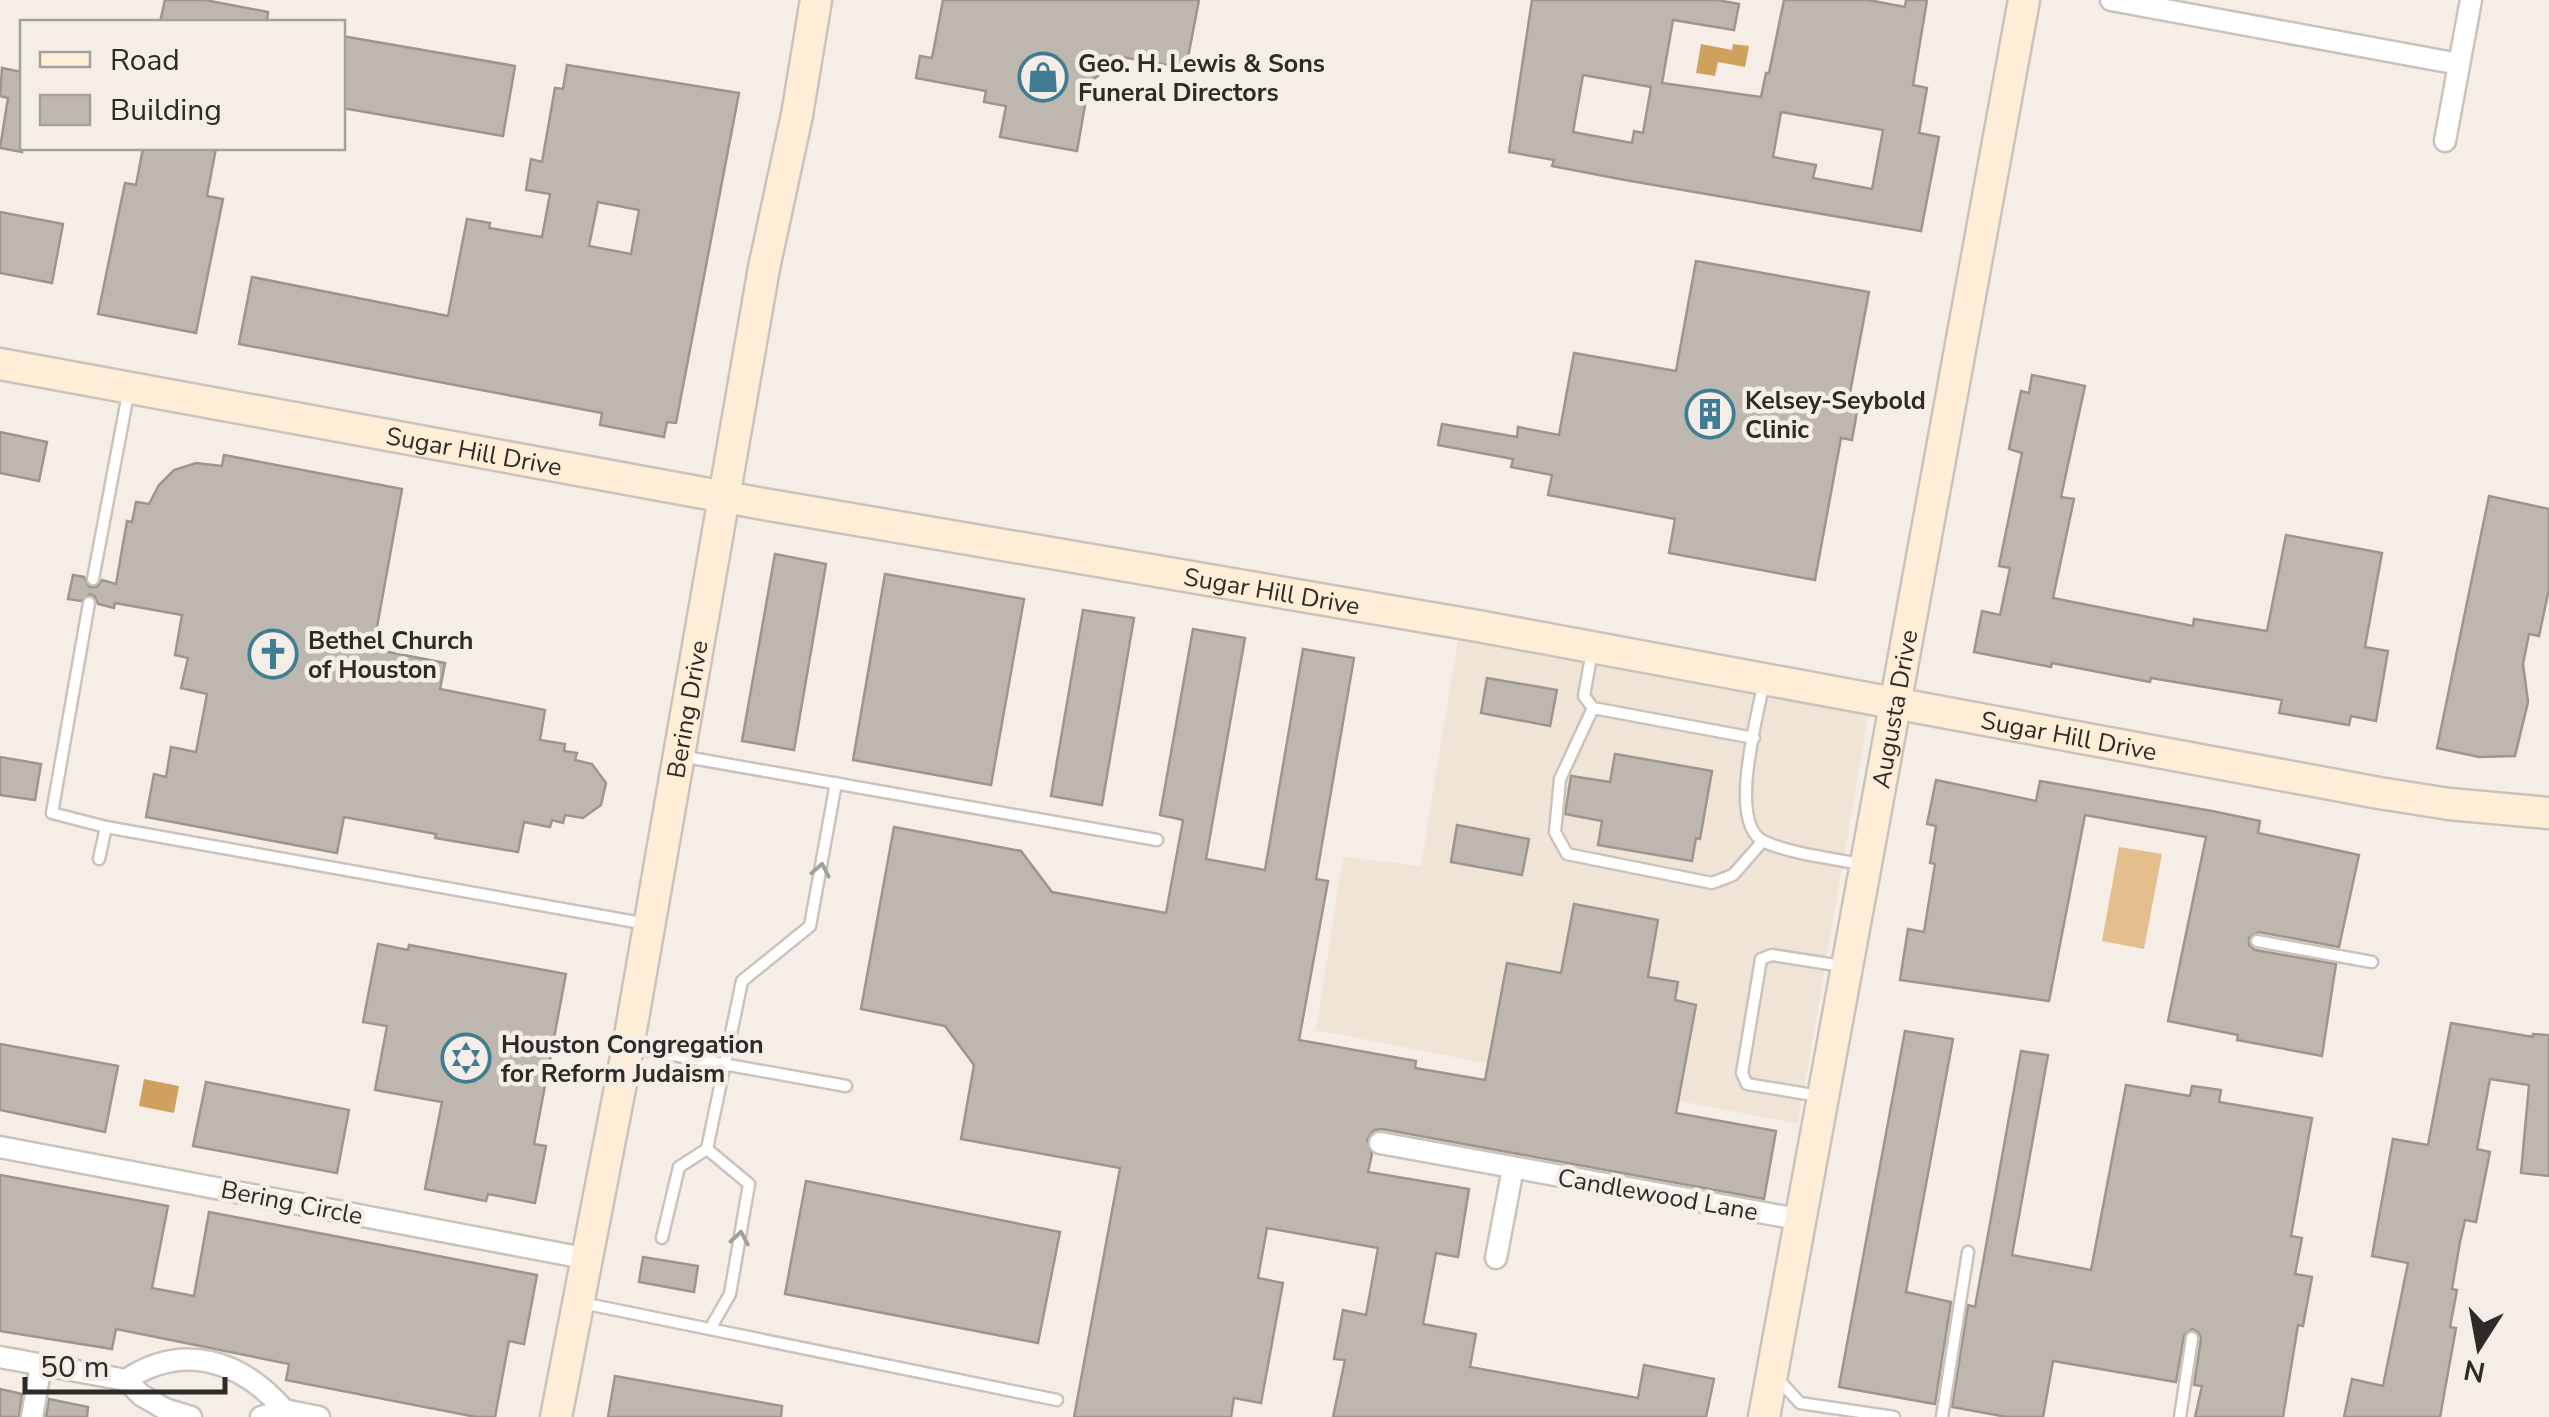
<svg xmlns="http://www.w3.org/2000/svg" width="2549" height="1417" viewBox="0 0 2549 1417" font-family="'Nunito Sans',sans-serif">
<rect width="100%" height="100%" fill="#f4eee7"/>
<path fill="#efe4d6" d="M1458 639 1869 711 1798 1124 1316 1030 1343 857 1421 866Z"/>
<path fill="#e4be8c" d="M2119 847 2162 854 2144 949 2102 941Z"/>
<g fill="#d0a15e">
<path d="M1701 44 1732 50 1733 44 1749 46 1745 67 1718 62 1715 76 1696 73Z"/>
<path d="M144 1079 179 1086 174 1113 139 1106Z"/>
</g>
<g fill="#bdb7b0" stroke="#9c968f" stroke-width="2.5" fill-rule="evenodd">
<path d="M165 0H205L268 12 267 22H160Z"/>
<path d="M943 0H1199L1186 68 1110 55 1107 70 1089 82 1077 151 1000 137 1006 106 984 102 986 91 916 78 920 56 932 58Z"/>
<path d="M1532 0H1717L1739 4 1734 30 1673 20 1662 83 1761 97 1766 73H1769L1784 0H1868L1905 7 1906 0H1927L1913 85 1927 88 1919 133 1939 137 1921 231 1625 180 1552 166 1554 160 1509 152ZM1583 75 1651 87 1643 133 1634 131 1632 143 1573 132ZM1781 112 1883 130 1872 189 1813 178 1816 165 1773 157Z"/>
<path d="M342 36 515 66 503 136 342 108Z"/>
<path d="M567 65 739 93 676 423 667 422 664 437 600 425 602 413 239 344 252 277 448 316 467 219 490 223 489 228 542 237 550 194 526 190 531 159 542 162 555 88 563 89ZM598 202 639 210 631 254 589 246Z"/>
<path d="M2 68 22 72V152L0 148 8 98 0 96Z"/>
<path d="M143 148H216L207 196 223 199 196 333 98 314 125 183 136 185Z"/>
<path d="M0 212 63 224 52 283 0 273Z"/>
<path d="M1696 261 1869 292 1849 398 1859 400 1852 440 1841 438 1815 580 1669 553 1675 519 1548 495 1552 475 1511 467 1513 459 1438 445 1442 424 1517 437 1518 427 1559 435 1574 353 1676 371Z"/>
<path d="M2032 375 2085 386 2061 497 2074 499 2053 598 2193 626 2194 619 2267 631 2286 535 2382 553 2365 647 2388 651 2376 721 2351 716 2349 725 2279 713 2282 700 2151 678 2150 682 2052 663 2051 667 1974 652 1982 611 2000 615 2010 568 1999 566 2022 453 2009 449 2021 391 2029 393Z"/>
<path d="M0 432 47 442 39 481 0 473Z"/>
<path d="M224 455 402 489 373 649 445 663 440 689 545 710 540 740 565 744 564 751 577 753 575 760 592 764 606 783 601 805 583 818 565 815 563 823 552 820 550 827 524 822 518 852 435 838 436 834 344 817 337 853 146 817 154 774 166 777 171 747 196 752 207 694 181 688 188 658 175 655 182 615 115 603 114 608 98 604 95 597 90 594 81 601 68 599 73 575 84 577 90 587H97L102 580 116 584 127 521 132 522 136 502 149 504 159 485 174 470 196 463 222 466Z"/>
<path d="M2489 496 2549 509V589L2539 636 2529 634 2523 664 2528 702 2515 756 2479 757 2437 748Z"/>
<path d="M775 554 826 564 794 750 742 741Z"/>
<path d="M885 574 1024 599 991 785 853 760Z"/>
<path d="M1083 610 1134 618 1102 805 1051 796Z"/>
<path d="M1193 629 1245 638 1206 859 1265 870 1303 649 1354 658 1316 879 1328 881 1299 1040 1416 1061 1415 1068 1485 1080 1507 963 1561 973 1574 904 1658 920 1648 977 1678 982 1675 1000 1696 1005 1676 1113 1776 1131 1764 1199 1382 1129 1374 1130 1367 1140 1372 1154 1368 1172 1469 1189 1458 1257 1436 1253 1423 1324 1476 1334 1470 1367 1638 1398 1644 1365 1714 1379 1706 1417H1333L1345 1360 1334 1359 1343 1310 1366 1315 1378 1248 1267 1228 1258 1278 1283 1283 1261 1403 1234 1398 1231 1417H1074L1120 1168 961 1139 974 1065 945 1026 861 1009 894 827 1021 851 1052 892 1166 913 1183 820 1160 815Z"/>
<path d="M1487 678 1557 690 1550 726 1481 713Z"/>
<path d="M1615 754 1712 771 1700 839 1696 838 1692 861 1598 845 1602 821 1565 814 1571 776 1610 782Z"/>
<path d="M0 757 41 764 35 800 0 795Z"/>
<path d="M1936 780 2036 801 2040 781 2212 811 2260 821 2258 833 2359 855 2339 947 2259 932 2249 938V945L2255 950 2336 964 2322 1056 2237 1040 2238 1035 2168 1021 2206 837 2085 815 2049 1001 1900 980 1908 929 1924 932 1935 864 1930 863 1936 826 1927 824Z"/>
<path d="M1457 825 1529 839 1522 875 1451 862Z"/>
<path d="M378 944 408 950 409 945 566 974 534 1144 546 1146 535 1203 488 1194 486 1201 425 1189 442 1102 375 1090 387 1026 363 1022Z"/>
<path d="M2451 1023 2533 1037V1034L2549 1035V1176L2521 1173 2529 1085 2490 1079 2477 1149 2490 1152 2476 1222 2465 1220 2460 1242 2452 1289 2457 1290 2450 1327 2456 1328 2440 1417H2344L2352 1379 2383 1386 2408 1263 2372 1256 2393 1139 2428 1145Z"/>
<path d="M1905 1031 1953 1039 1906 1292 1951 1302 1935 1404 1839 1387Z"/>
<path d="M0 1044 118 1066 105 1132 0 1110Z"/>
<path d="M2021 1051 2048 1055 2012 1255 2091 1270 2126 1085 2190 1096 2192 1086 2221 1090 2219 1102 2312 1118 2291 1236 2302 1238 2295 1274 2312 1277 2303 1326 2298 1325 2283 1417H2195L2202 1386 2194 1385 2201 1338 2198 1332 2192 1329 2184 1336 2176 1382 2053 1361 2043 1417H2007L1952 1407 1968 1305 1975 1307Z"/>
<path d="M206 1082 349 1110 337 1173 193 1146Z"/>
<path d="M0 1175 168 1206 152 1288 194 1296 209 1212 537 1275 524 1344 509 1341 495 1417H476L286 1380 289 1364 116 1329 112 1349 0 1331Z"/>
<path d="M806 1181 1060 1232 1038 1343 785 1294Z"/>
<path d="M643 1257 698 1266 694 1292 639 1282Z"/>
<path d="M615 1376 782 1406 781 1417H608Z"/>
<path d="M0 1389 22 1394 19 1417H0Z"/>
<path d="M49 1399 88 1407 87 1417H46Z"/>
</g>
<g fill="none" stroke-linecap="round" stroke-linejoin="round">
<g stroke="#c9c3bc" stroke-width="15">
<g id="lane">
<path d="M93 579 129 389"/>
<path d="M89 603 52 813 106 827 99 859"/>
<path d="M1592 651 1584 696 1593 708 1754 738"/>
<path d="M1764 681C1758 715 1726 826 1765 842 1795 855 1833 858 1864 865"/>
<path d="M1593 708 1560 779 1555 832 1567 854 1712 883 1733 875 1762 842"/>
<path d="M680 756 1157 840"/>
<path d="M106 827 647 924"/>
<path d="M2257 941 2372 962"/>
<path d="M634 1048 846 1086"/>
<path d="M1819 1096 1747 1084 1742 1073 1761 959 1772 955 1842 966"/>
<path d="M707 1149 749 1184 730 1294 710 1329"/>
<path d="M662 1238 679 1167 707 1149 742 981 810 926 836 783"/>
<path d="M582 1303 1057 1400"/>
<path d="M1777 1378 1800 1403 1894 1417"/>
<path d="M1942 1417 1968 1252"/>
<path d="M2180 1417 2192 1338"/>
</g>
</g>
<g stroke="#c9c3bc" stroke-width="25">
<g id="street">
<path d="M2111 0 2459 64"/>
<path d="M2445 141 2471 0"/>
<path d="M1380 1143 1803 1220"/>
<path d="M0 1147 584 1258"/>
<path d="M1496 1258 1513 1168"/>
<path d="M0 1357 126 1380 141 1395 165 1409 191 1417"/>
<path d="M126 1380C183 1342 241 1360 284 1410L261 1417"/>
<path d="M284 1410 319 1417"/>
<path d="M32 1417 41 1365"/>
</g>
</g>
<g stroke="#c9c3bc" stroke-width="35">
<g id="secondary">
<path id="s1" d="M0 364 758 503 1478 626 2379 793 2449 804 2549 813"/>
<path id="s2" d="M556 1417 628 1047 764 268 797 115 816 0"/>
<path id="s3" d="M1764 1417C1852 945 1937 472 2024 0"/>
</g>
</g>
<use href="#lane" stroke="#fff" stroke-width="10"/>
<use href="#street" stroke="#fff" stroke-width="20"/>
<use href="#secondary" stroke="#feeed8" stroke-width="30"/>
</g>
<defs><path id="oneway-chevron" d="M-2-3.5L2.5 0L-2 3.5" fill="none" stroke-width="1.6" stroke-linecap="round" stroke-linejoin="round" transform="scale(2.5)"/></defs>
<g stroke="#a0a09e">
<use href="#oneway-chevron" transform="translate(821 870) rotate(-79)"/>
<use href="#oneway-chevron" transform="translate(740 1238) rotate(-80)"/>
</g>
<defs>
<g id="shop-ring" transform="scale(2.5)"><circle r="9.5" fill="#f4eee7" stroke="#407d93" stroke-width="1.5"/><path d="M-5-2.5h2.3a2.7 3.5 0 0 1 5.4 0H5L5.5 6h-11ZM-1.5-2.5h3a1.5 2.3 0 0 0-3 0Z" fill="#407d93"/></g>
<g id="building-ring" transform="scale(2.5)"><circle r="9.5" fill="#f4eee7" stroke="#407d93" stroke-width="1.5"/><path d="M-4-6H4V6H1V3H-1V6H-4ZM-2.5-4.3h1.7v1.8h-1.7ZM.8-4.3h1.7v1.8H.8ZM-2.5-1h1.7V.8h-1.7ZM.8-1h1.7V.8H.8Z" fill="#407d93"/></g>
<g id="church-ring" transform="scale(2.5)"><circle r="9.5" fill="#f4eee7" stroke="#407d93" stroke-width="1.5"/><path d="M-1.2-6h2.4v3.5h3.3v2.4h-3.3V6h-2.4V-.1h-3.3v-2.4h3.3Z" fill="#407d93"/></g>
<g id="synagogue-ring" transform="scale(2.5)"><circle r="9.5" fill="#f4eee7" stroke="#407d93" stroke-width="1.5"/><path d="M0-6.5L5.6 3.2H-5.6ZM0 6.5L5.6-3.2H-5.6Z" fill="#407d93"/></g>
</defs>
<g fill-rule="evenodd">
<use href="#shop-ring" x="1043" y="77"/>
<use href="#building-ring" x="1710" y="414"/>
<use href="#church-ring" x="273" y="654"/>
<use href="#synagogue-ring" x="466" y="1058"/>
</g>
<g text-anchor="middle" stroke-width="9" stroke-linejoin="round" paint-order="stroke">
<g font-size="25" font-weight="bold" fill="#2d2b28" stroke="#f4eee7" text-anchor="start">
<text x="1078" y="72">Geo. H. Lewis &amp; Sons<tspan x="1078" dy="29">Funeral Directors</tspan></text>
<text x="1745" y="409">Kelsey-Seybold<tspan x="1745" dy="29">Clinic</tspan></text>
<text x="308" y="649">Bethel Church<tspan x="308" dy="29">of Houston</tspan></text>
<text x="501" y="1053">Houston Congregation<tspan x="501" dy="29">for Reform Judaism</tspan></text>
</g>
<g font-size="25" fill="#2d2b28" stroke="#f4eee7">
<text dy="9" stroke="none"><textPath href="#s1" startOffset="482">Sugar Hill Drive</textPath></text>
<text dy="9" stroke="none"><textPath href="#s1" startOffset="1292">Sugar Hill Drive</textPath></text>
<text dy="9" stroke="none"><textPath href="#s3" startOffset="720">Augusta Drive</textPath></text>
<text dy="9" stroke="none"><textPath href="#s2" startOffset="720">Bering Drive</textPath></text>
<text dy="9" stroke="none"><textPath href="#s1" startOffset="2102">Sugar Hill Drive</textPath></text>
<text transform="translate(1658 1194) rotate(10)" y="9">Candlewood Lane</text>
<text transform="translate(292 1202) rotate(11)" y="9">Bering Circle</text>
</g>
</g>
<rect x="20" y="20" width="325" height="130" fill="#f4eee7" stroke="#a4a09b" stroke-width="2.5"/>
<rect x="40" y="52" width="50" height="15" fill="#feeed8" stroke="#a4a09b" stroke-width="2.5"/>
<text x="110" y="70" font-size="30" fill="#2d2b28">Road</text>
<rect x="40" y="95" width="50" height="30" fill="#bdb7b0" stroke="#a4a09b" stroke-width="2.5"/>
<text x="110" y="120" font-size="30" fill="#2d2b28">Building</text>
<g transform="translate(2479 1347) rotate(191)" stroke="#f4eee7" stroke-width="8" paint-order="stroke">
<path d="M0-8L18 38L0 25L-18 38Z" fill="#2d2b28"/>
<text y="-15" font-size="28" font-weight="bold" text-anchor="middle" fill="#2d2b28">N</text>
</g>
<path d="M25 1377v15h200v-15" fill="none" stroke="#2d2b28" stroke-width="5"/>
<text x="40" y="1377" font-size="30" fill="#2d2b28" stroke="#f4eee7" stroke-width="8" paint-order="stroke">50 m</text>
</svg>
